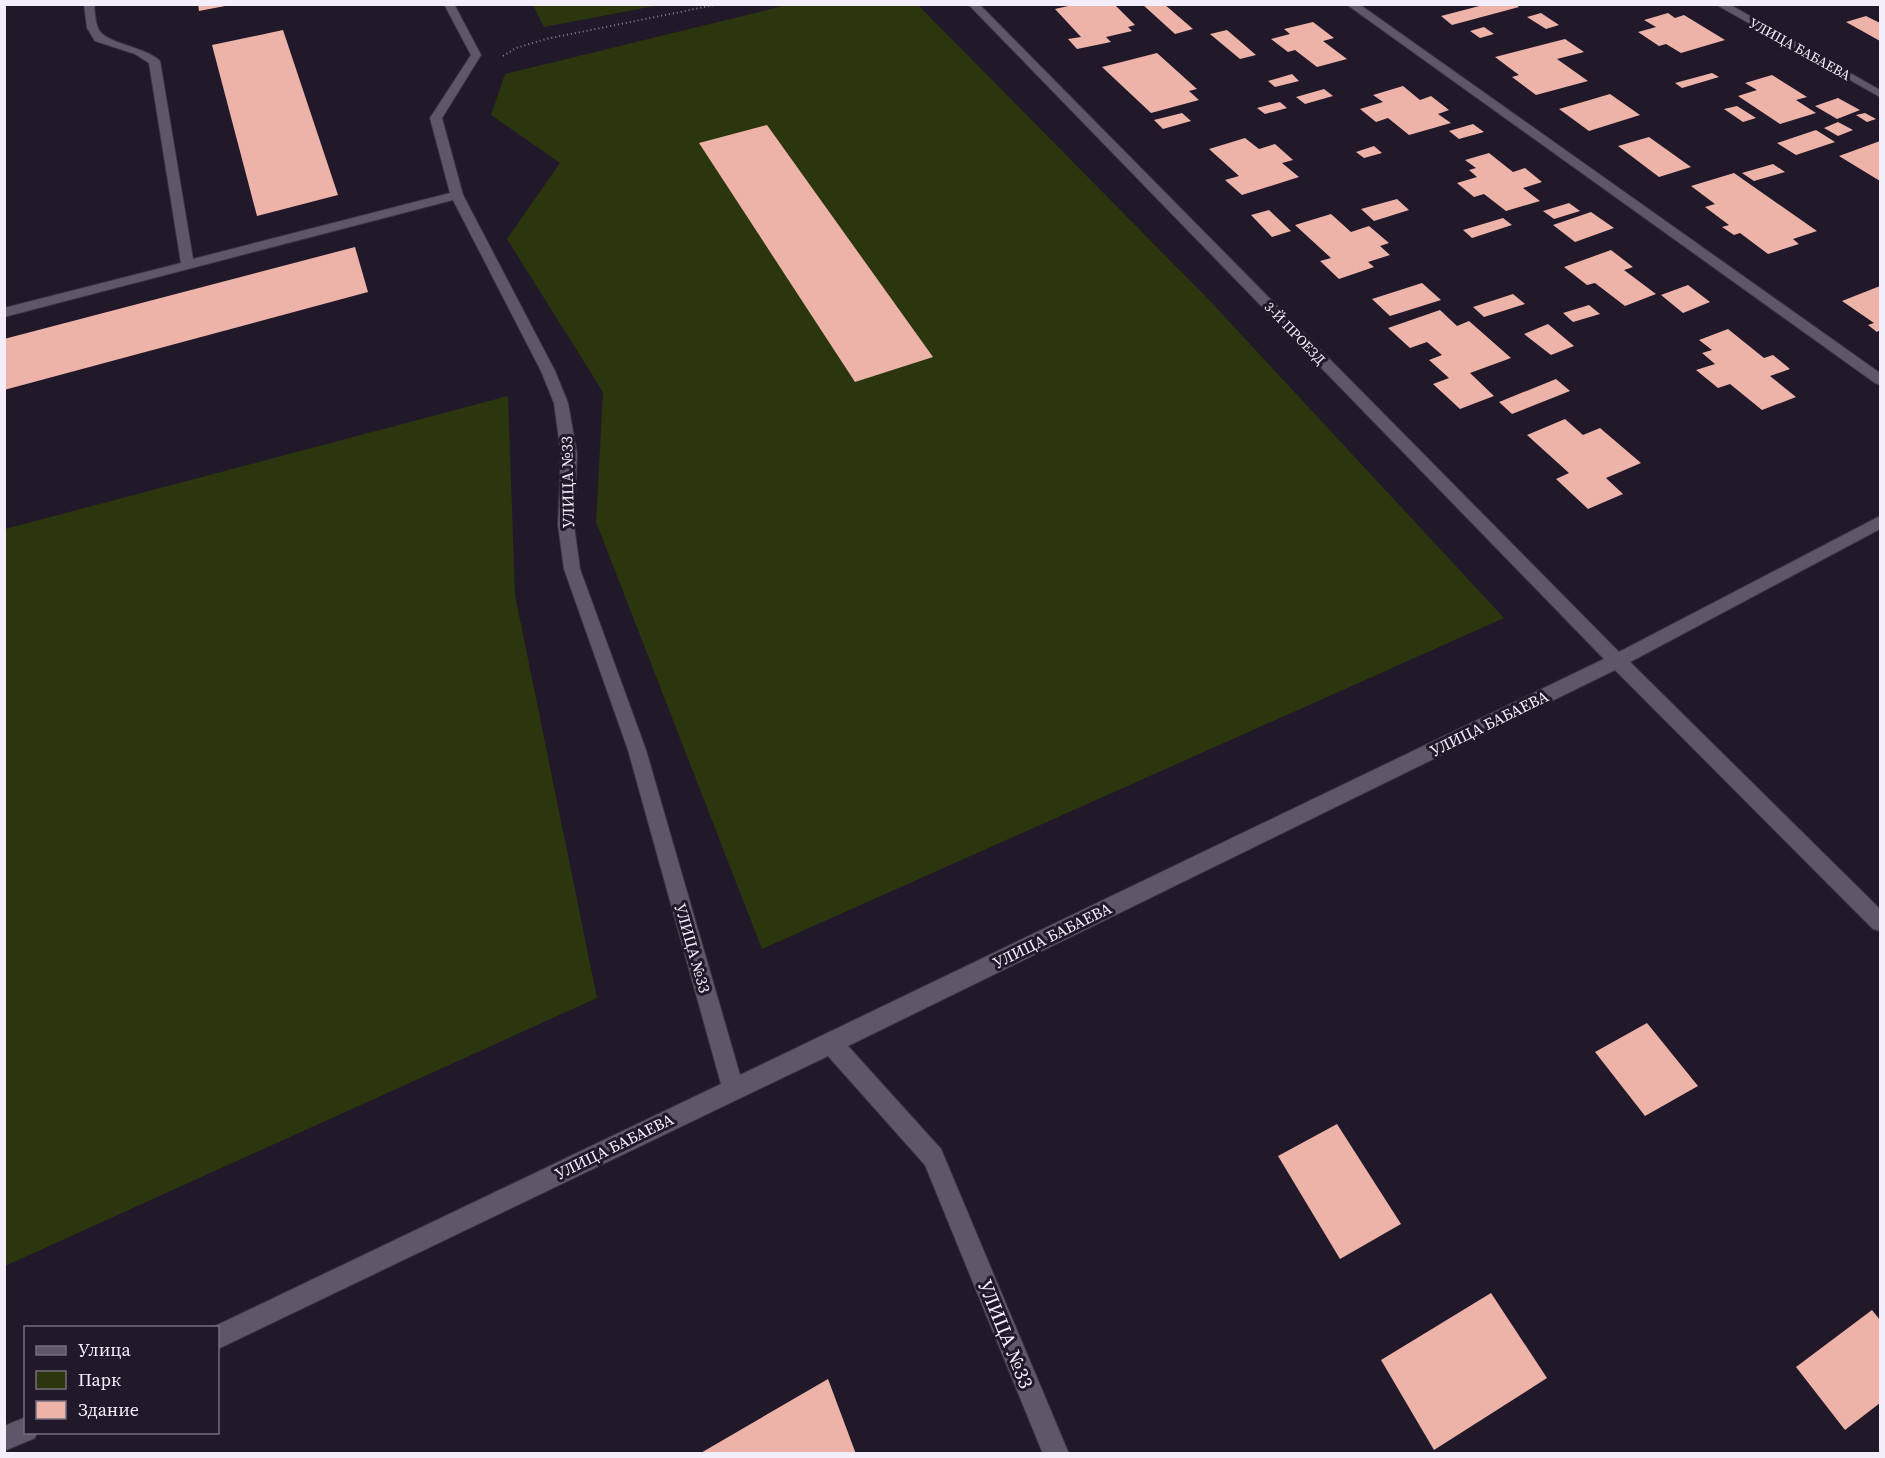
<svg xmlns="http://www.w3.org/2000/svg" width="1885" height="1458" viewBox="0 0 1885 1458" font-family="'Source Serif 4',serif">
<rect width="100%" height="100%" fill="#211829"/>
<g fill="#2b360e">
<path d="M533 5H532H660L544 27Z"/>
<path d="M787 5H918L1211 302 1504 618 762 949 596 522 603 392 507 239 560 163 491 115 505 74Z"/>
<path d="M508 396 515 595 597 998 5 1266V529Z"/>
</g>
<g fill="#edb3a8">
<path d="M198 4H225V6L199 11Z"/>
<path d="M1077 4H1114L1135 25 1128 27 1132 31 1106 37 1111 42 1077 49 1068 39 1081 37 1055 9Z"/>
<path d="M1142 4H1164L1193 29 1175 34Z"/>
<path d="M1487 4H1515L1519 7 1452 25 1441 16Z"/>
<path d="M1541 13 1559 25 1546 29 1527 17Z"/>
<path d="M1668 13 1675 18 1684 15 1725 40 1681 53 1666 44 1659 46 1638 32 1656 27 1644 20Z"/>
<path d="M1866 16 1880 23V41L1846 22Z"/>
<path d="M1313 22 1334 38 1323 41 1347 59 1317 67 1295 50 1288 52 1271 39 1290 34 1284 29Z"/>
<path d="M1484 27 1494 34 1480 38 1470 31Z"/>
<path d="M283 30 338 195 257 216 212 45Z"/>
<path d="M1227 30 1256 55 1240 59 1210 34Z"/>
<path d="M1565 39 1584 52 1557 59 1588 81 1536 95 1512 77 1519 75 1495 57Z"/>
<path d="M1157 53 1197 89 1189 91 1199 100 1151 113 1102 67Z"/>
<path d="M1712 73 1719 77 1682 88 1675 83Z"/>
<path d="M1292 74 1299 81 1275 87 1268 81Z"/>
<path d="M1772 75 1807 97 1796 100 1816 113 1780 124 1738 96 1757 90 1745 83Z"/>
<path d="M1403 86 1420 100 1431 96 1449 110 1438 114 1451 123 1409 135 1388 118 1376 122 1360 109 1383 102 1373 95Z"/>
<path d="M1324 89 1333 96 1305 104 1296 97Z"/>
<path d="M1610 94 1640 115 1589 131 1559 109Z"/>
<path d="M1838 98 1860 110 1837 119 1815 106Z"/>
<path d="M1280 102 1287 108 1265 114 1257 108Z"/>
<path d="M1737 106 1756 118 1743 122 1724 109Z"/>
<path d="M1182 113 1191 121 1163 129 1154 120Z"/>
<path d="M1865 113 1876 119 1867 122 1856 115Z"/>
<path d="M1838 122 1853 130 1838 136 1824 128Z"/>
<path d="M1473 124 1484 132 1459 139 1449 131Z"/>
<path d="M767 125 933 357 855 382 699 143Z"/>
<path d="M1816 130 1835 142 1796 155 1777 143Z"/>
<path d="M1649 137 1691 167 1659 177 1618 146Z"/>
<path d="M1245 138 1259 149 1275 144 1293 160 1282 163 1299 177 1242 195 1225 180 1239 176 1209 149Z"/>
<path d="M1880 141V181L1839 156Z"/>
<path d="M1374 146 1382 153 1364 158 1356 152Z"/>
<path d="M1489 153 1513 172 1525 168 1542 182 1523 188 1540 201 1506 211 1484 194 1474 197 1457 183 1477 177 1469 170 1476 168 1465 160Z"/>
<path d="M1773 164 1785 172 1754 181 1742 173Z"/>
<path d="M1734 173 1817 231 1793 239 1799 244 1768 254 1740 233 1734 235 1722 227 1729 225 1705 207 1715 204 1691 186Z"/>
<path d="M1397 199 1409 210 1374 221 1361 209Z"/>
<path d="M1569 203 1580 211 1554 219 1543 211Z"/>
<path d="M1269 210 1291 231 1272 237 1251 215Z"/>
<path d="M1591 212 1614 228 1575 242 1553 225Z"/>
<path d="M1331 214 1351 232 1369 226 1389 243 1380 246 1390 255 1368 262 1374 267 1339 279 1320 261 1331 258 1295 225Z"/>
<path d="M1503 218 1512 225 1472 238 1463 230Z"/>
<path d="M355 247 368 292 4 390V339Z"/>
<path d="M1611 250 1633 267 1624 270 1656 294 1625 306 1595 283 1587 285 1564 267Z"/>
<path d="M1422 283 1441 300 1390 316 1372 299Z"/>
<path d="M1688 285 1710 302 1683 313 1661 295Z"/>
<path d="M1880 286V330L1877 332 1868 325 1874 323 1842 301Z"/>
<path d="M1513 294 1525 304 1484 317 1473 307Z"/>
<path d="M1589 305 1600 314 1573 322 1563 313Z"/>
<path d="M1440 310 1457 326 1469 321 1511 358 1470 373 1494 396 1460 409 1433 384 1449 378 1429 360 1442 355 1427 342 1410 348 1388 328Z"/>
<path d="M1548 324 1574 346 1551 355 1524 334Z"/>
<path d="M1728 329 1764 358 1773 355 1790 369 1770 376 1796 397 1762 410 1730 384 1718 388 1696 370 1715 364 1702 353 1712 350 1699 340Z"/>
<path d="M1556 379 1570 391 1512 414 1499 402Z"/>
<path d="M1565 419 1583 435 1600 428 1641 463 1606 478 1623 494 1588 509 1556 479 1569 473 1527 435Z"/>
<path d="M1647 1023 1698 1086 1645 1116 1595 1052Z"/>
<path d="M1337 1124 1401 1224 1340 1259 1278 1156Z"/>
<path d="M1491 1293 1547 1378 1434 1450 1381 1360Z"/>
<path d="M1872 1310 1880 1320V1403L1845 1430 1796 1367Z"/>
<path d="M828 1379 856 1454H699Z"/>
</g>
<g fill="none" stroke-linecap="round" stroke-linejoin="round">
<g stroke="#3a3340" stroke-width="2">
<g id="minor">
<path d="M84 4H94C95 12 95 21 98 28 104 44 145 46 160 61L193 259 450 193 430 118 471 55 444 4H454L481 55 442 118 463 195 555 371 568 403 577 454 574 525 580 569 646 750 740 1075 1604 659 968 4H979L1619 652 1880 516V529L1630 662 1880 909V931L1873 929 1615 670 848 1046 941 1149 1069 1454H1043L925 1165 828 1056 218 1349V1328H211L721 1084 628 750 564 569 558 525 561 454 554 403 541 371 453 200 4 317V308L181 263 149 63 135 54 95 41 87 28Z"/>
<path d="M1346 4H1359L1880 373V385L1875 383Z"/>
<path d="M1715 4H1729L1880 90V97Z"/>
<path d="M26 1417V1432H37L35 1438 4 1451V1426Z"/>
</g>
</g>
<path stroke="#898190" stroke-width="2" stroke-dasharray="1 3" stroke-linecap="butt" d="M503 56 516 48 546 39 720 4"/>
<use href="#minor" fill="#60566a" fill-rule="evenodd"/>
</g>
<g text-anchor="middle" stroke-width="6" stroke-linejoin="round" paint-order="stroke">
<g font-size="14" fill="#f4eefa" stroke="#211829">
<text transform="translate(1800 49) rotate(29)" y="5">УЛИЦА БАБАЕВА</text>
<text transform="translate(1295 333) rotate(46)" y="5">3-Й ПРОЕЗД</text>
</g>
<g font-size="16" fill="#f4eefa" stroke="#211829">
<text transform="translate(567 482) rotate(-91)" y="6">УЛИЦА №33</text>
<text transform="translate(1489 723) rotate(-26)" y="6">УЛИЦА БАБАЕВА</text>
<text transform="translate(1052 935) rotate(-26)" y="6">УЛИЦА БАБАЕВА</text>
<text transform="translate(693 948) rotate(74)" y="6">УЛИЦА №33</text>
<text transform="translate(614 1146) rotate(-26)" y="6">УЛИЦА БАБАЕВА</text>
</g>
<g font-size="20" fill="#f4eefa" stroke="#211829">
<text transform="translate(1006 1334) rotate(68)" y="7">УЛИЦА №33</text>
</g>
</g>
<rect width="1885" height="1458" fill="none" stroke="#f4eefa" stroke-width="12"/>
<rect x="24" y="1326" width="195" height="108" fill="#211829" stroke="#756e7d" stroke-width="1.5"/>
<rect x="36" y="1346" width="30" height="9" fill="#60566a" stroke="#756e7d" stroke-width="1.5"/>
<text x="78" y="1356" font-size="18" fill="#f4eefa">Улица</text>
<rect x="36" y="1371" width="30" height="18" fill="#2b360e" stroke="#756e7d" stroke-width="1.5"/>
<text x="78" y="1386" font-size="18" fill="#f4eefa">Парк</text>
<rect x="36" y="1401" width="30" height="18" fill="#edb3a8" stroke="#756e7d" stroke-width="1.5"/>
<text x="78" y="1416" font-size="18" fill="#f4eefa">Здание</text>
</svg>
